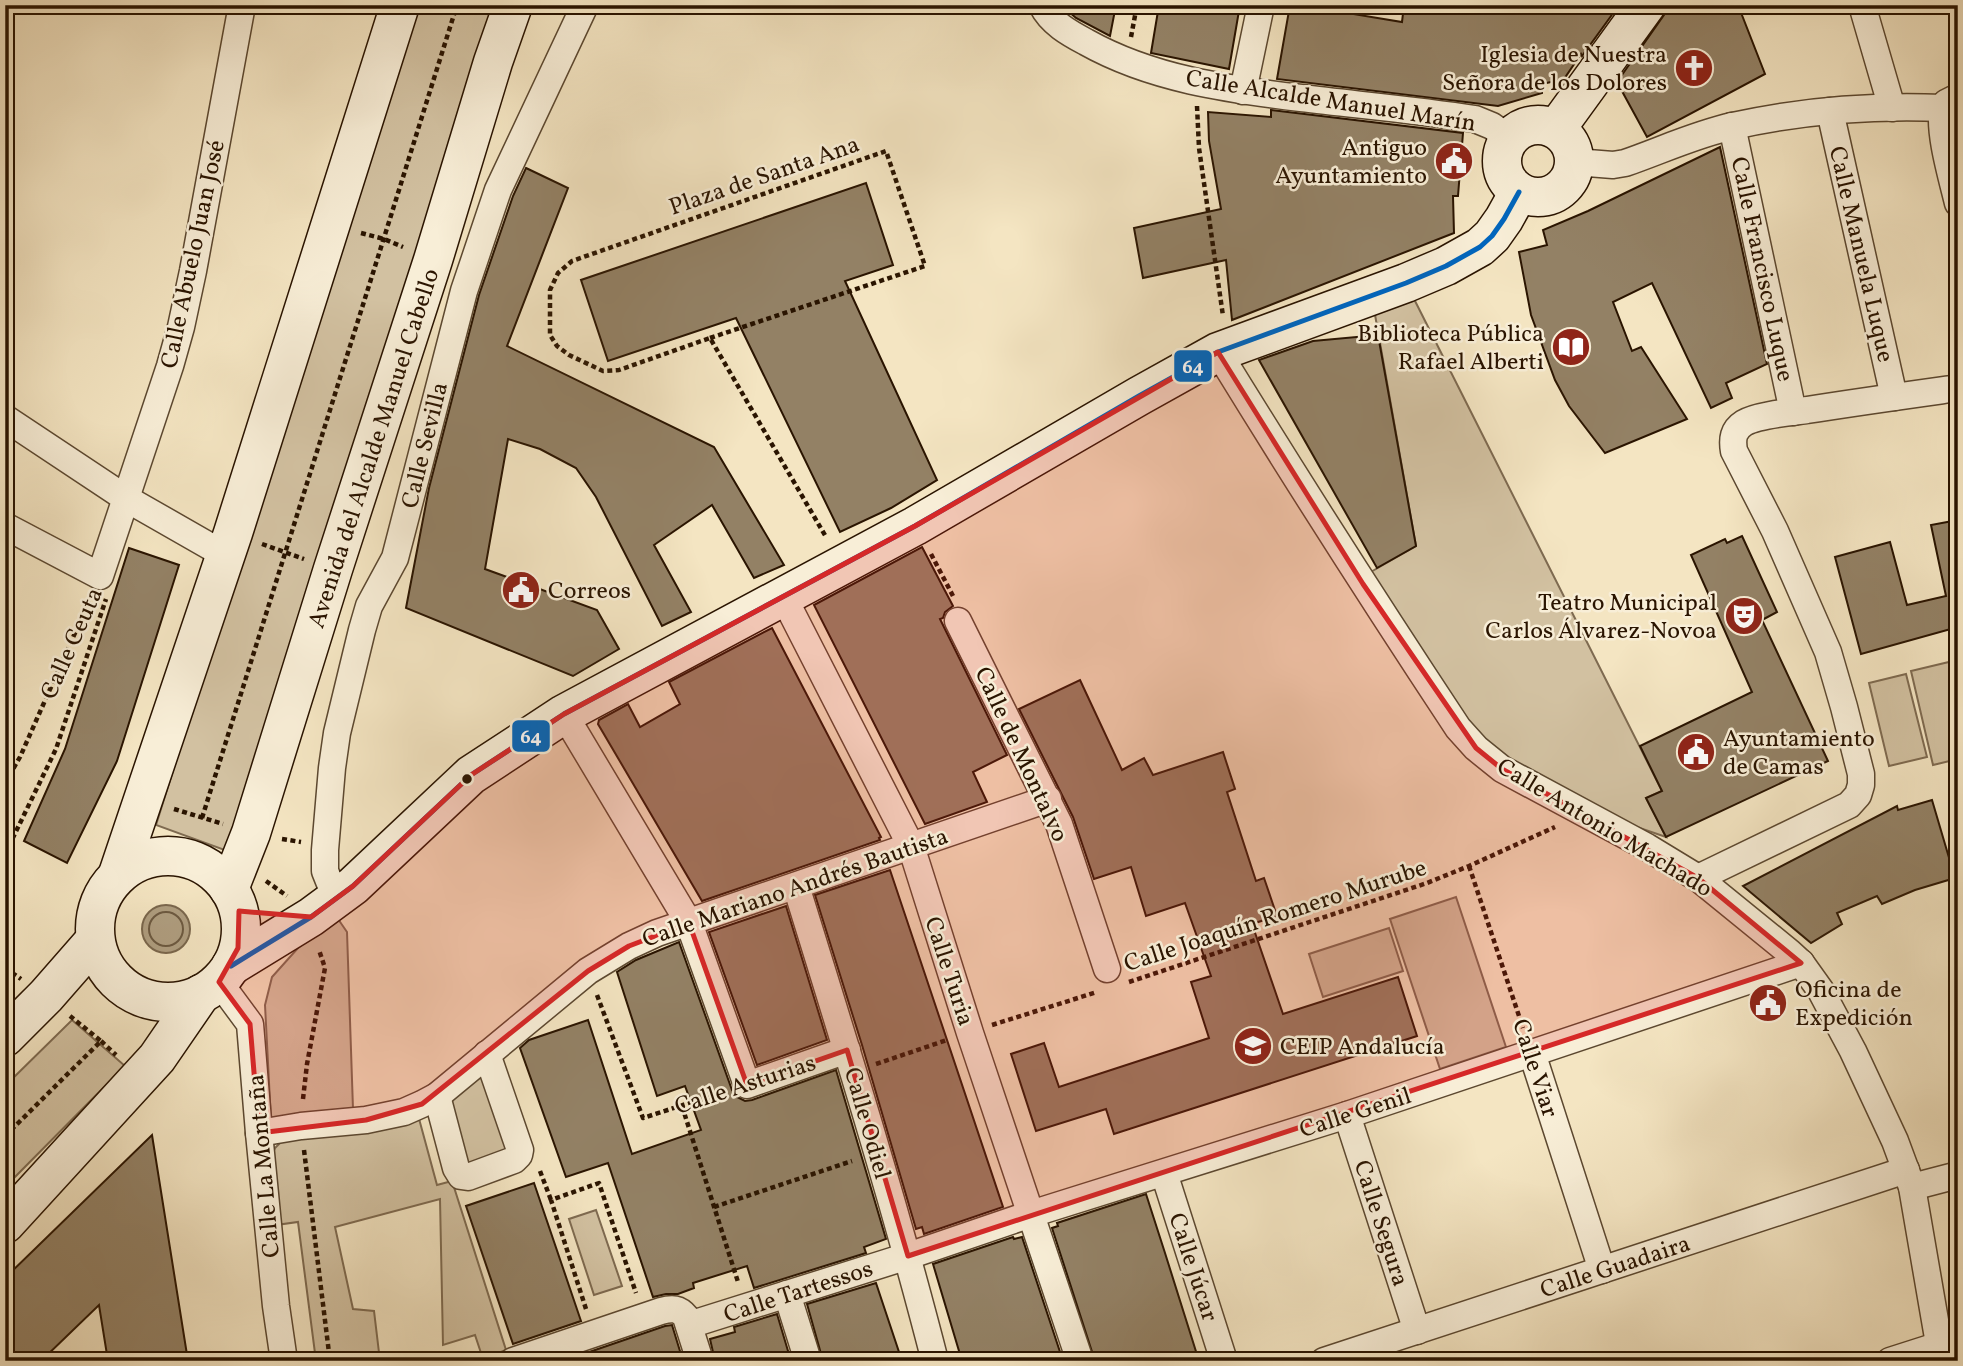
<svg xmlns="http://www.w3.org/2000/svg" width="1963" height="1366" viewBox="0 0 1963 1366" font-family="Vollkorn,serif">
<rect width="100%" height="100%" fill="#f4e5c2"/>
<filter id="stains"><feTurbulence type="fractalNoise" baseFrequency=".00286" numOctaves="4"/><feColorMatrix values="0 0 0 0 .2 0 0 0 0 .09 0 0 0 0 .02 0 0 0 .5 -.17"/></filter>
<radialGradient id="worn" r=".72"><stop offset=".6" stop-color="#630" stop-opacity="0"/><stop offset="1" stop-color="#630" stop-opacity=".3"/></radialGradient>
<g fill="#d2c1a1" stroke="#7e6a50" stroke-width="2">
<path d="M413 5H498L230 852 156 825Z"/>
<path d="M1411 293 1662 791 1646 798 1666 837C1597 815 1518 778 1470 723 1457 709 1448 691 1437 675 1414 641 1391 607 1369 573L1416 546 1374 309Z"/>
<path d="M1953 661 1958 680V759L1933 765 1911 671Z"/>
<path d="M1906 674 1927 757 1889 766 1869 683Z"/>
<path d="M1456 897 1506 1047 1440 1069 1390 919Z"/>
<path d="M336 916 347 932 353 1109 271 1121 265 1005 272 977 298 948Z"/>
<path d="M1389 928 1403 971 1323 997 1309 954Z"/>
<path d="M72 1020 125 1066 5 1187V1086Z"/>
<path d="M484 1065 513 1151 462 1170 444 1098Z"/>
<path d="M418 1115 437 1185 452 1181 506 1350 483 1359 475 1335 443 1345 440 1199 335 1227 353 1309 374 1311 380 1361H316L298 1222 276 1225 271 1157 275 1148 281 1142Z"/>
<path d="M596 1210 622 1286 594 1295 569 1219Z"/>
</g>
<circle fill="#af9e80" stroke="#7a674d" stroke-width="2" cx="166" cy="929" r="24"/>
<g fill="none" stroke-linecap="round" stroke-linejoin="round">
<circle stroke="#6c5940" stroke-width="2" cx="166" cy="929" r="17"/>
</g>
<g fill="#938165" stroke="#2a1400" stroke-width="2">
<path d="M1061 5H1116L1110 36 1076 18Z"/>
<path d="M1159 5H1240L1229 69 1151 53Z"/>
<path d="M1290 5H1354L1353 14 1402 22 1404 5H1619L1582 56 1581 54 1564 79 1542 84V93L1498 106 1277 79Z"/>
<path d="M1671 5H1738L1765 74 1647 137 1617 82Z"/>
<path d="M1271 110 1463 133 1458 196H1453L1454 233 1232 320 1226 260 1143 278 1134 228 1221 209 1209 141 1208 112 1271 117Z"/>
<path d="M1720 147 1767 364 1726 383 1732 398 1711 408 1652 283 1613 302 1632 351 1641 347 1687 419 1605 453 1569 406 1555 380 1531 315 1519 252 1547 245 1543 230 1588 211Z"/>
<path d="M526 168 568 188 507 346 714 447 784 565 754 578 712 505 654 545 691 612 662 626 596 497 576 468 540 449 508 439 485 569 597 610 619 649 573 676 406 608 429 488 479 295 513 196Z"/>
<path d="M866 183 893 265 845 281 937 480 891 508 840 532 736 318 608 361 581 280Z"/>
<path d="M1378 335 1416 546 1377 568 1259 360 1313 341Z"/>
<path d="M1958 520V627L1861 654 1835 557 1890 542 1907 605 1946 596 1931 525Z"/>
<path d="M1742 536 1777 612 1762 620 1828 761 1666 837 1646 798 1662 791 1640 746 1752 692 1691 555 1725 539 1727 543Z"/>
<path d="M922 547 953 606 945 612 943 618 940 619 1007 755 973 772 987 802 925 824 814 605Z"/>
<path d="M129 548 179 565 117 761 67 863 24 841 65 749Z"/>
<path d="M772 628 881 837 879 838 880 840 702 901 598 724 599 720 628 704 640 727 680 704 669 682Z"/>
<path d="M1080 680 1122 770 1144 758 1153 775 1223 752 1235 789 1227 792 1256 881 1264 878 1277 916 1252 924 1283 1014 1398 977 1417 1036 1114 1134 1106 1109 1036 1131 1011 1054 1044 1043 1059 1087 1209 1038 1191 982 1211 976 1185 903 1146 916 1131 867 1094 879 1073 817 1019 709Z"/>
<path d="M1932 800 1955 878 1915 890 1882 904 1877 896 1837 913 1842 924 1811 943 1743 886 1897 806 1898 810Z"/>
<path d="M890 870 1003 1207 924 1234 922 1227 916 1229 862 1045 815 895Z"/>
<path d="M786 906 827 1040 757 1065 709 932Z"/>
<path d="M679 942 732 1090 737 1097 745 1101 752 1100 836 1070 886 1239 864 1247 866 1253 754 1288 747 1266 693 1283 694 1288 678 1294H666L653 1297 608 1163 566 1177 520 1048 529 1040 588 1020 632 1154 701 1130 685 1086 657 1096 617 972 636 960Z"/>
<path d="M152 1135 188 1361H108L99 1305 41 1361H5V1278Z"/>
<path d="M534 1183 581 1321 513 1344 466 1206Z"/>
<path d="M1146 1194 1165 1253 1199 1361H1095L1052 1228 1058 1226 1057 1223Z"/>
<path d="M1013 1237 1014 1239 1022 1237 1063 1361H962L933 1264Z"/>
<path d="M876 1283 902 1361H823L807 1304Z"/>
<path d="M777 1314 791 1361H715L710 1339 735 1332 734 1327Z"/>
<path d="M672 1325 683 1361H563L665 1326Z"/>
</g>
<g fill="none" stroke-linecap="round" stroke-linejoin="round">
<g stroke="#5c4830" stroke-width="29">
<g id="street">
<path d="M1042 5C1051 23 1069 33 1086 42 1152 79 1227 89 1301 98 1359 105 1417 110 1475 119L1492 126 1510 139"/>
<path d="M1862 5 1892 108"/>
<path d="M1243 91 1261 5"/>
<path d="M1943 108C1938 131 1952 178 1958 203"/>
<path d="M1830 111 1894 397"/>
<path d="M1732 126 1793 412"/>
<path d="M1575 162 1613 165 1625 163C1660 151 1696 134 1733 126 1801 111 1873 105 1943 108L1946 103 1958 97"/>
<path d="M1218 352C1296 479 1376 604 1458 728L1476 748 1502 769 1647 847 1698 878 1789 952 1801 963 1821 991 1853 1051 1895 1141 1912 1187 1942 1361"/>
<path d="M5 418 127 499 225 555"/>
<path d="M5 526 100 576 170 366 181 327 193 271 242 5"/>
<path d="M783 596 911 846 970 1033 1080 1361"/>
<path d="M958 621 1059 824 1107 969"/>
<path d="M564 714 689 923 747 1085 847 1050"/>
<path d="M1698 878 1849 805 1858 795 1861 785V774L1844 707 1828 652 1775 531 1734 451C1732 439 1733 430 1744 423 1757 415 1792 412 1807 410 1857 402 1908 395 1958 388"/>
<path d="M796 886C845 1044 894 1201 935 1361"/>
<path d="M338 897 331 886 325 871V850L332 768 337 733 362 630 369 606 395 558 464 291 498 190 585 5"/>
<path d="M219 982 250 1024 259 1133 276 1306 284 1361"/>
<path d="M1532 1053 1602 1270"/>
<path d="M437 1096 456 1168 461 1176 468 1177 514 1160 519 1155 520 1150 487 1054"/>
<path d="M1347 1115 1417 1331"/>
<path d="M259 1133 301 1126 366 1120 404 1112 422 1104 437 1096 588 971 629 946 657 933 1048 799"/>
<path d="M1164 1173 1224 1361"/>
<path d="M1912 1187 1958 1175"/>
<path d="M787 1294 808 1361"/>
<path d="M689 1325 908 1256 1031 1214 1347 1115 1801 963"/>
<path d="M513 1361 661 1311C672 1308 679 1308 686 1317L700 1361"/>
<path d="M1324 1361 1906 1170"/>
<path d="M1890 1361 1940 1345"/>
</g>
</g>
<g stroke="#2a1400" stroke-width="41">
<g id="secondary">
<circle cx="1538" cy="161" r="36"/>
<path d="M1556 129 1646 5"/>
<circle cx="168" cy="929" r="73"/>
<path d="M118 874 233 533 400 5"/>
<path d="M229 889 251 833 333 569 433 260 493 62 513 5"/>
<path d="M231 966 311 917 353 886 471 775 564 714 915 526 1139 396 1218 352 1406 283 1446 266 1480 247 1492 236 1504 219 1519 192"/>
<path d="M5 1037 46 996 95 940"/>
<path d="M5 1224 157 1058 201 994"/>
</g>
</g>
<g stroke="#2a1400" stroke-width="4.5" stroke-dasharray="5 3.5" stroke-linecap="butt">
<path d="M1131 37 1137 5"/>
<path d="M1197 106 1199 148 1223 316"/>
<path d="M361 233 384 239 403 247"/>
<path d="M710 338 925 266 886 151 572 261 558 273 550 290V335L557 346 569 355 603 371 619 370 710 338 826 537"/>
<path d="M262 544 304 559"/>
<path d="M931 554 953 596"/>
<path d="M5 783 20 757 90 599"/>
<path d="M174 809 223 824"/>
<path d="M202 818 457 5"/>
<path d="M282 839 301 842"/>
<path d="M5 854 56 749 106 599"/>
<path d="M1469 866 1523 1028"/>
<path d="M266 881 287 896"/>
<path d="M5 968 21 979"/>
<path d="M1129 982 1427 883 1469 866 1555 827"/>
<path d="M597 995 643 1118 723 1092"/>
<path d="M992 1025 1097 992"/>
<path d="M101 1041 116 1055"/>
<path d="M876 1064 947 1040"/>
<path d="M303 1099 307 1064 325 968 319 950"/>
<path d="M682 1106 738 1282"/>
<path d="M5 1136 101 1041 70 1016"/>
<path d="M304 1150 330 1361"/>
<path d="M540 1171 551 1200"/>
<path d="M714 1207 852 1161"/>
<path d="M586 1309 551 1200 599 1183 636 1293"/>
</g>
<use href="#street" stroke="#f8eed7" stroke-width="26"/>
<use href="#secondary" stroke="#f8eed7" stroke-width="38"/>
<g stroke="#f8eed7" stroke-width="10">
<path id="bus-1" d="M231 966 311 917 353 886 471 775 564 714 915 526 1139 396 1218 352 1406 283 1446 266 1480 247 1492 236 1504 219 1519 192"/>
</g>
<use href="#bus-1" stroke="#0065bd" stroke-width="5"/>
</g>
<path fill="#d62828" fill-opacity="0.2" stroke="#d62828" stroke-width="5" stroke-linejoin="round" d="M1218 352 1363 584 1476 748 1502 769 1698 878 1801 963 908 1256 847 1050 747 1085 689 923 629 946 588 971 422 1104 366 1120 259 1133 250 1024 219 982 238 948 239 911 311 917 353 886 471 775 564 714 915 526Z"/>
<defs>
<g id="church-disc" transform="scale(2.0125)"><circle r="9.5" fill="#8f2418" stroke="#f8eed7"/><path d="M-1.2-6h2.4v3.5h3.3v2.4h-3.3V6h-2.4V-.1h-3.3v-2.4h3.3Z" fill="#fff"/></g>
<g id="civic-disc" transform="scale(2.0125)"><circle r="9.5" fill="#8f2418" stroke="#f8eed7"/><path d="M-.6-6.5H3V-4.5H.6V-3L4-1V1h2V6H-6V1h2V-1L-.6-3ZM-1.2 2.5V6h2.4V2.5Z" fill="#fff"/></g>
<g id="library-disc" transform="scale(2.0125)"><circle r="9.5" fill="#8f2418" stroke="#f8eed7"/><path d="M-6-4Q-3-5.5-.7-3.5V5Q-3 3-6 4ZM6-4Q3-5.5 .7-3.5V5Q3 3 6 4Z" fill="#fff"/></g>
<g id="theatre-disc" transform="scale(2.0125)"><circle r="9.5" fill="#8f2418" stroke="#f8eed7"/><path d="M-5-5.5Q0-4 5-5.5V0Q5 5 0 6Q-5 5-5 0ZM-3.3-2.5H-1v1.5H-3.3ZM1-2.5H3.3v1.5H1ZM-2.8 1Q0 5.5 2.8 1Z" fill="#fff"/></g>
<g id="school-disc" transform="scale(2.0125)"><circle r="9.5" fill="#8f2418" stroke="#f8eed7"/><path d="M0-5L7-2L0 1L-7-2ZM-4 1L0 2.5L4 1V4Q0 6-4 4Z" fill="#fff"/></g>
</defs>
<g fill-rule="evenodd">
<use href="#church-disc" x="1694" y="68"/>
<use href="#civic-disc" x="1454" y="161"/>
<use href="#library-disc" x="1571" y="347"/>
<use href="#civic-disc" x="521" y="590"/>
<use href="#theatre-disc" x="1744" y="616"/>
<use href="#civic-disc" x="1696" y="752"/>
<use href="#civic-disc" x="1768" y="1003"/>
<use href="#school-disc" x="1253" y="1046"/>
</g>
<circle fill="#2a1400" stroke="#f8eed7" stroke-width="2.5" cx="467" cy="779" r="6"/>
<g text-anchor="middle" stroke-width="5" stroke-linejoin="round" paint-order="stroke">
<g font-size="24" fill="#2a1400" stroke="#f8eed7" text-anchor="end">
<text x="1667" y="62">Iglesia de Nuestra<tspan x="1667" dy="28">Señora de los Dolores</tspan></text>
<text x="1427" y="155">Antiguo<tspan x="1427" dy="28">Ayuntamiento</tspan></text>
<text x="1544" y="341">Biblioteca Pública<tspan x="1544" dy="28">Rafael Alberti</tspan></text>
<text x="548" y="598" text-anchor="start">Correos</text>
<text x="1717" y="610">Teatro Municipal<tspan x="1717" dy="28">Carlos Álvarez-Novoa</tspan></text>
<text x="1723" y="746" text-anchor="start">Ayuntamiento<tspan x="1723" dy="28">de Camas</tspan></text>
<text x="1795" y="997" text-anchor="start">Oficina de<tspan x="1795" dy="28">Expedición</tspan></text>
<text x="1280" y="1054" text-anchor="start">CEIP Andalucía</text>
</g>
<g font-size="24" fill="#2a1400" stroke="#f8eed7">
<text transform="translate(1331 100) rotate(9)" y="8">Calle Alcalde Manuel Marín</text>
<text transform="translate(764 175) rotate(-19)" y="8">Plaza de Santa Ana</text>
<text transform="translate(192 254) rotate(-78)" y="8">Calle Abuelo Juan José</text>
<text transform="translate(1862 254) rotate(77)" y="8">Calle Manuela Luque</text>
<text transform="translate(1763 269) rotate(78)" y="8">Calle Francisco Luque</text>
<text transform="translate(424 445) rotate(-76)" y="8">Calle Sevilla</text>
<text transform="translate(373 448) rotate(-72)" y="8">Avenida del Alcalde Manuel Cabello</text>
<text transform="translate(71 643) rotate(-66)" y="8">Calle Ceuta</text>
<text transform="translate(1022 754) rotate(65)" y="8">Calle de Montalvo</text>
<text transform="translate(1605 827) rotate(31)" y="8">Calle Antonio Machado</text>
<text transform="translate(795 887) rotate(-19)" y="8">Calle Mariano Andrés Bautista</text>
<text transform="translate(1275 915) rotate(-18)" y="8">Calle Joaquín Romero Murube</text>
<text transform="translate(950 971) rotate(72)" y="8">Calle Turia</text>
<text transform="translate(1536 1068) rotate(72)" y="8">Calle Viar</text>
<text transform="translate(745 1084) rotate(-18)" y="8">Calle Asturias</text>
<text transform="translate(1355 1112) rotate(-18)" y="8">Calle Genil</text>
<text transform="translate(868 1123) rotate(74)" y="8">Calle Odiel</text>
<text transform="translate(263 1166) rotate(-95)" y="8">Calle La Montaña</text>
<text transform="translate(1382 1223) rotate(72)" y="8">Calle Segura</text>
<text transform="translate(1615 1266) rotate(-18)" y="8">Calle Guadaira</text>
<text transform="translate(1194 1267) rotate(72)" y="8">Calle Júcar</text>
<text transform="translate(798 1291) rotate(-18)" y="8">Calle Tartessos</text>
</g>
</g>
<g stroke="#f8eed7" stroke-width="2.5">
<rect x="1173" y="349" width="40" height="34" rx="7" fill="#0065bd"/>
<rect x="511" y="719" width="40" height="34" rx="7" fill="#0065bd"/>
</g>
<g font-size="19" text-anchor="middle" font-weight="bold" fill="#fff">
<text x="1193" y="373">64</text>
<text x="531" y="743">64</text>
</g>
<rect width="1963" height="1366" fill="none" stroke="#f4e5c2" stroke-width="28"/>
<rect x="7" y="7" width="1949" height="1352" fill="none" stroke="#2a1400" stroke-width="3.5"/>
<rect x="14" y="14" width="1935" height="1338" fill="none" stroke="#2a1400" stroke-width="2"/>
<rect width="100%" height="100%" filter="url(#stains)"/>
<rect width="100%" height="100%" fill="url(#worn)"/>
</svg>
